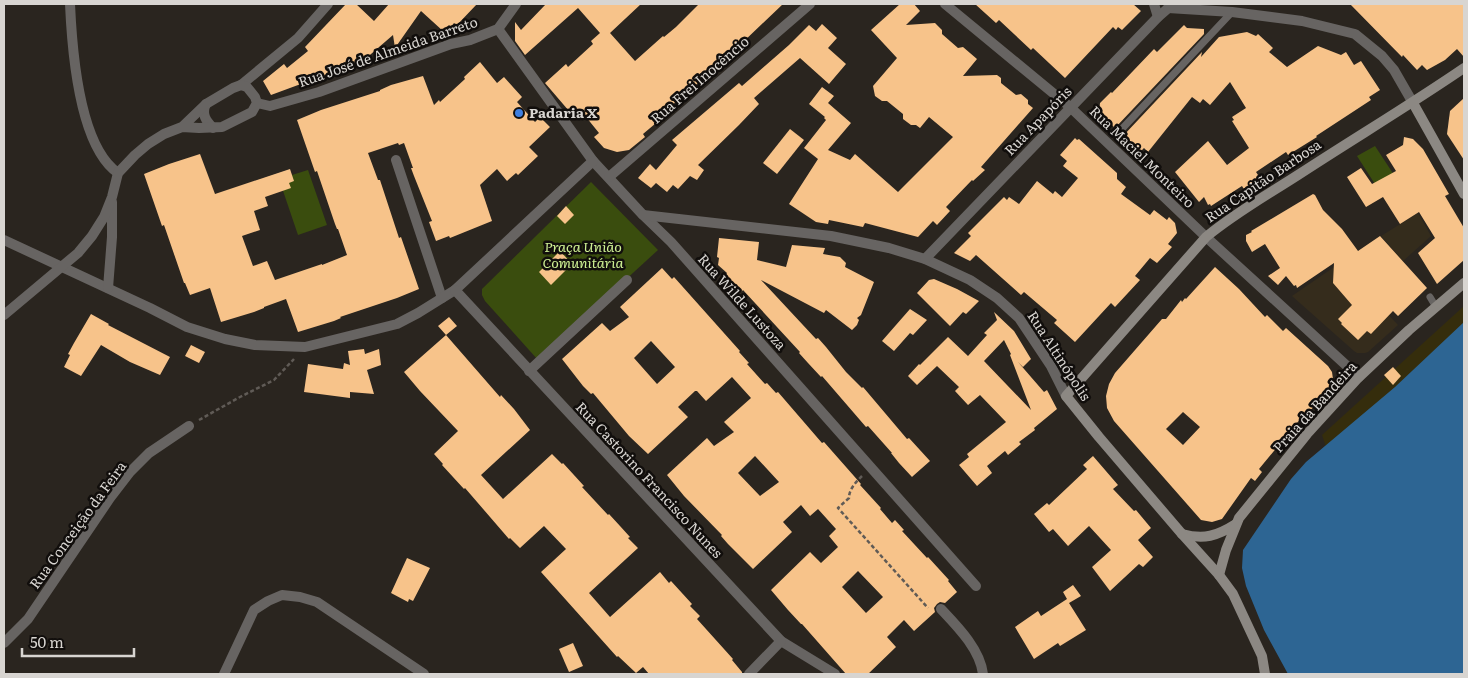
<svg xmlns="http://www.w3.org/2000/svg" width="1468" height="678" viewBox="0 0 1468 678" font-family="Literata,serif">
<rect width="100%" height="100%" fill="#2a251f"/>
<path fill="#342c1c" d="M1418 213 1431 236 1403 261 1381 236Z"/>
<path fill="#352c1c" d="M1340 263 1398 325 1368 352 1365 353H1357L1354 351 1292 296Z"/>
<g fill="#3a4d0e">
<path d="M1375 146 1398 181 1380 192 1357 156Z"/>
<path d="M308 170 327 225 298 235 279 179Z"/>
<path d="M591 182 658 250 538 360 485 301 482 295V289Z"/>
</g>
<path fill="#352d0c" d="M1464 306V329L1328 453 1322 435Z"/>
<path fill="#2d6593" d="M1464 322V674H1288L1264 630 1246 586 1242 568 1243 550 1291 479 1306 462 1395 387Z"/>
<g fill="#f7c38a" fill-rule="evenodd">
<path d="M346 4H356L374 21 389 4H477L457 25 454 23 451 27 449 25 443 31 421 11 395 48 393 35 356 67 355 64 271 95 263 81 284 64 287 68 308 51 305 47Z"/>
<path d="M546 4H641L610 33 635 61 663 36 664 37 676 27 699 4H783L719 65 664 112 665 114 662 118 643 134 645 137 629 150 617 152 604 148 594 137 599 133 582 112 575 118 545 83 566 64 568 67 593 44 591 41 600 33 578 8 525 55 515 41V22L521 30Z"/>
<path d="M900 4H914L920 11 906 25 935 23 942 30V34L958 48 963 47 977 59 963 76 997 75 1001 78V83L1016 95 1021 94 1028 100V104L1033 108 981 167 985 170 973 181 972 180 946 207 950 211 937 225 933 221 918 237 865 223 863 227 829 220 828 224 816 222 789 204 818 159 804 148 826 120 824 118 825 117 809 104 822 87 834 96 828 103 851 123 828 150 850 160 855 154 898 192 953 137 929 117 920 128 916 125H911L903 119V114L887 101H882L875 96 873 86 897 58 871 30Z"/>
<path d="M975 4H1133L1141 11 1122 30 1118 27 1116 30 1113 27 1065 78 1033 48 1031 50 999 20 996 23Z"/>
<path d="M1350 4H1464V57L1457 49 1445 60 1427 70 1422 65 1417 70 1403 55 1402 57Z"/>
<path d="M822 24 837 38 828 48 846 64 829 84 800 58 754 98 759 104 739 125 698 165 704 170 697 180 690 176 678 189 673 185 667 192 656 183 651 188 638 178 650 164 656 170 677 145 672 140 739 83 742 86 789 45 809 25 816 31Z"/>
<path d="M1184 25 1187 28 1204 29V34L1115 128 1099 112 1100 103 1111 92 1112 93 1154 49 1157 52Z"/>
<path d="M1247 32 1256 36 1258 34 1273 48 1269 52 1287 67 1318 46 1341 55 1346 52 1354 65 1361 61 1380 90 1369 97 1371 100 1316 136 1317 137 1288 155 1286 152 1256 172 1262 181 1245 191 1242 186 1211 206 1210 204 1208 205 1204 197 1199 202 1175 172 1208 141 1227 165 1249 148 1232 121 1234 120 1232 117 1246 108 1230 82 1210 105 1203 99 1200 103 1192 97 1148 152 1144 148 1141 151 1123 136 1202 52 1201 57 1219 37Z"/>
<path d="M480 62 497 83 504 77 522 97 517 102 535 122 540 117 550 127 529 147 538 156 518 175 516 173 507 181 497 169 480 185 492 221 450 238 449 236 436 241 429 222 432 221 414 176 411 168H413L404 143 399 145 398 143 368 153 378 180H380L399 238 401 237 419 289 397 298 340 317 341 318 334 321 298 332 286 299 264 307V308L254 312 221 322 210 288 190 295 185 283H184L164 225 162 226 144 174 169 164 200 154 215 194 290 169 294 181 289 183 291 188 265 197 268 206 254 211 260 230 242 236 253 266 267 261 275 280 322 264V265L347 255 338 229H337L335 224 317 171 315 172 297 120 321 110 380 91V90L391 85 423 76 434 105 439 100 440 102 465 79 464 77Z"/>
<path d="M1464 98V160L1447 134 1450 111Z"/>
<path d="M790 129 804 140 777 174 763 163Z"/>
<path d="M1404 137 1413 139 1423 149 1449 194 1445 196 1464 228V260L1437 284 1418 253 1435 238 1419 212 1400 224 1383 197 1366 207 1347 177 1361 168 1372 184 1396 171 1386 155 1403 145Z"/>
<path d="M1075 138 1077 140 1079 139 1117 173V179L1126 187 1121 194 1150 215 1154 210 1167 220 1169 217 1175 223 1177 233 1168 244 1172 247 1157 263 1150 258 1135 276 1140 280 1115 307 1111 303 1075 342 1054 323 1057 320 1024 292 1021 295 976 255 970 261 954 253 971 236 968 233 1004 197 1007 200 1009 197 1019 204 1037 181 1053 194 1055 191 1062 197 1078 178 1063 166 1067 161 1060 155Z"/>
<path d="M1313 194 1315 195 1323 210 1342 229 1358 251 1380 236 1427 288 1398 316 1393 311 1371 334 1367 331 1358 340 1341 324 1342 323 1338 319 1352 305 1333 283 1334 263 1297 288 1296 285 1294 286 1286 276 1278 285 1268 276 1280 268 1265 244 1252 252 1246 241V235L1252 232 1251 231Z"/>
<path d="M566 206 574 215 565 224 557 216Z"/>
<path d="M719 238 759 242 757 260 786 267 792 245 825 248 823 254 840 257 846 263 845 267 874 282 861 315 857 318 859 320 857 325 852 330 826 310 824 313 761 280 816 339 818 338 826 347 846 372 862 388 863 387 907 439 909 438 930 461 913 476 912 477 899 463 891 453H892L868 426 866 427 822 376 821 377 808 363 799 353 800 352 743 290 737 297 722 281 727 273 718 265 719 258 717 257Z"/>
<path d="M560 251 572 264 551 285 539 272Z"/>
<path d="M1215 267 1239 289 1265 317 1267 315 1283 331 1286 328 1328 366 1332 372 1333 379 1329 390 1307 414 1306 412 1259 469 1262 472 1255 481 1251 478 1222 519 1212 522 1201 520 1114 421 1107 408 1106 396 1109 384 1115 373 1162 319H1166L1181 300 1182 302 1185 298 1186 299ZM1183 412 1200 427 1183 445 1166 429Z"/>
<path d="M662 268 672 279 674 277 740 351 739 352 749 363 747 364 765 384 767 383 776 393 778 392 822 443 824 442 861 484 860 485 881 508 880 509 892 523 895 520 904 530 902 531 927 558 928 557 949 580 948 581 957 592 945 603 940 602 937 604 934 608 935 612 914 631 904 620 887 637 896 647 868 674H846L802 624H801L788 610 771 590 810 552 821 563 838 547 829 536 836 529 818 509 810 516 801 505 783 522 792 532 753 569 728 544 721 536 722 535 684 496 667 475 707 438 714 446 734 432 724 422 751 398 732 377 706 401 697 391H695L678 407 688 417 648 454 629 436 593 393 591 394 583 386 562 359 602 323 610 331 629 317 620 307ZM651 341 675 367 657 384 634 358ZM755 456 779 482 760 496 738 473ZM858 571 883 597 866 613 842 587Z"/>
<path d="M934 279 957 289 979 301 966 314 963 312 950 326 917 293 929 280Z"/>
<path d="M910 309 927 320 913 335 910 333 894 351 882 341Z"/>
<path d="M994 312 1014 331 1031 359 1023 367 1018 362 1044 392 1047 390 1057 409 1034 428 1035 430 1019 442 1021 444 1008 455 1005 451 987 466 992 473 977 486 959 465 969 457 967 454 1006 422 980 395 968 405 955 391 959 387 937 366 917 385 908 376 919 364 920 365 948 337 968 356 987 335 984 333 997 320ZM1004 340 1011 354 1010 355 1031 410 984 361Z"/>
<path d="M91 314 109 324 108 325 170 357 160 375 130 362 101 345 81 376 64 367 70 355 68 354 74 343Z"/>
<path d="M449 317 457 326 446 335 500 397 501 395 514 409 530 430 481 475 503 499 552 454 562 464 563 463 584 486 582 487 608 515 609 514 620 526 630 537 628 538 638 548 589 593 610 617 660 572 669 583 671 581 692 604 690 606 700 616 697 619 733 659 732 660 742 672V674H649L643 667 636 673 618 656 617 657 541 572 566 549 544 526 520 548 510 538 509 539 465 488 464 489 442 465 443 464 434 454 458 431 420 391 404 372 446 335 438 326Z"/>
<path d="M191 345 205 352 199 363 185 356Z"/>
<path d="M364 349 365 354 379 349 381 365 367 370 374 394 350 392V398L304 392 308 364 343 369 344 363 350 365 348 351Z"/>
<path d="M1393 367 1401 376 1393 385 1384 375Z"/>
<path d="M1093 456 1118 485 1113 489 1134 511 1136 510 1151 528 1138 540 1153 557 1143 567 1139 564 1110 591 1092 567 1111 550 1089 526 1068 546 1053 529 1049 532 1034 514 1047 503 1049 505 1087 469 1083 465Z"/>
<path d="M407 558 430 568 413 601 409 599 408 602 391 593Z"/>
<path d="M1073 585 1081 596 1069 603 1086 630 1060 646 1058 643 1034 659 1015 627 1038 611 1041 616 1067 599 1063 592Z"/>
<path d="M573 643 583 666 569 672 559 649Z"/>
</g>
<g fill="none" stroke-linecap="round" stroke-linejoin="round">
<g stroke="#605b56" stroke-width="2.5" stroke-dasharray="4 2.5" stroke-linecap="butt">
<path d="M199 420 240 397 274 380 294 359"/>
<path d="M862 476C856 482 849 489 849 498L838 508 928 608"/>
</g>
<g stroke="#676462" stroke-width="7">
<path d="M1119 132 1232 12"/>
<path d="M1430 297 1436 307"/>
</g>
<g stroke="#676462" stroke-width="10">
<path d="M70 4C72 49 79 146 118 173"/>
<path d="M945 4 1070 107 1206 237 1359 377"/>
<path d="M1154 4 1158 17"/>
<path d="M1168 8 1232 12 1302 21 1355 34 1382 56 1394 70 1413 103"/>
<path d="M498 29 593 161 643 215 671 242 976 586"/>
<path d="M241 85 298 38 328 4"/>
<path d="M257 103 270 106 319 92 451 44 470 40 498 29 516 4"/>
<path d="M206 104C201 114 206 121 213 128"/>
<path d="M396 160 442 298"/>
<path d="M609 177 810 4"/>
<path d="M643 215 831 236 889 248 925 259 970 280 997 298 1019 318 1051 366 1066 396"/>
<path d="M4 240 150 308 187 327 225 339 255 345 305 347 397 324 418 313 455 290 593 161"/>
<path d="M925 259 1158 17 1173 4"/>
<path d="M108 288 112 237V202"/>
<path d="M455 290 781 641 835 674"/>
<path d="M4 315 78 253 92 236 104 217 112 197 118 173 135 155 148 144 164 134 182 127 206 104 233 88 241 85 247 87 255 97 257 103 252 112 222 127 199 128 182 127"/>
<path d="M529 371 627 280"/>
<path d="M941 609C957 626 980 649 983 674"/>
<path d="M4 643 28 619 110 498 130 472 149 453 189 426"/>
<path d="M224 674 254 610 268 601 282 595 300 597 317 602 424 674"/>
<path d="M749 674 781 641"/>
</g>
<g stroke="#8c8883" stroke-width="10">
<path d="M1413 103 1464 194"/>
<path d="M1182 534C1204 540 1217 536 1236 524"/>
<path d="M1219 575 1226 550 1239 518 1307 434 1359 377 1409 330 1464 283"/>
<path d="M1265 674 1262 656 1233 594 1219 575 1182 534 1099 437 1066 396 1206 237C1235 213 1267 195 1298 175 1353 139 1410 105 1464 68"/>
</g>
</g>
<circle fill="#3f7fe0" stroke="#110e0c" stroke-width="2" cx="519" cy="113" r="5"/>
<g text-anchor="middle" stroke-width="5" stroke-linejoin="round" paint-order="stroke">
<g font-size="14" fill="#d8d5d1" stroke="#110e0c">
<text transform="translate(388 52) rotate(-19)" y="5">Rua José de Almeida Barreto</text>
<text transform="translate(700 80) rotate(-41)" y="5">Rua Frei Inocêncio</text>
<text transform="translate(1038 121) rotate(-46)" y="5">Rua Apapóris</text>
<text transform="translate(1142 157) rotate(44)" y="5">Rua Maciel Monteiro</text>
<text transform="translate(1263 181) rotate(-34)" y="5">Rua Capitão Barbosa</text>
<text transform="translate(742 302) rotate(48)" y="5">Rua Wilde Lustoza</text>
<text transform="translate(1059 356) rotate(57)" y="5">Rua Altinópolis</text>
<text transform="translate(1315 407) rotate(-48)" y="5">Praia da Bandeira</text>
<text transform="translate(649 480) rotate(47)" y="5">Rua Castorino Francisco Nunes</text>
<text transform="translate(78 525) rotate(-54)" y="5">Rua Conceição da Feira</text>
</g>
<g font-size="14" font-weight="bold" fill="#d8d5d1" stroke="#110e0c" text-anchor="start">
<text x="529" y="118">Padaria X</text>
</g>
<g font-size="14" font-style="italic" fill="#cef093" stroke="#110e0c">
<text x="583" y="252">Praça União<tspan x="583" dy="16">Comunitária</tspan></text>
</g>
</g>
<rect width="1468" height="678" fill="none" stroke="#d8d5d1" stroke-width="10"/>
<path d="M22 648v8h112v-8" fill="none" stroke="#d8d5d1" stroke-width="2.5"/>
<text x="30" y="648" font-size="15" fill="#d8d5d1" stroke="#110e0c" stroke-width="4" paint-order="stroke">50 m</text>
</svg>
